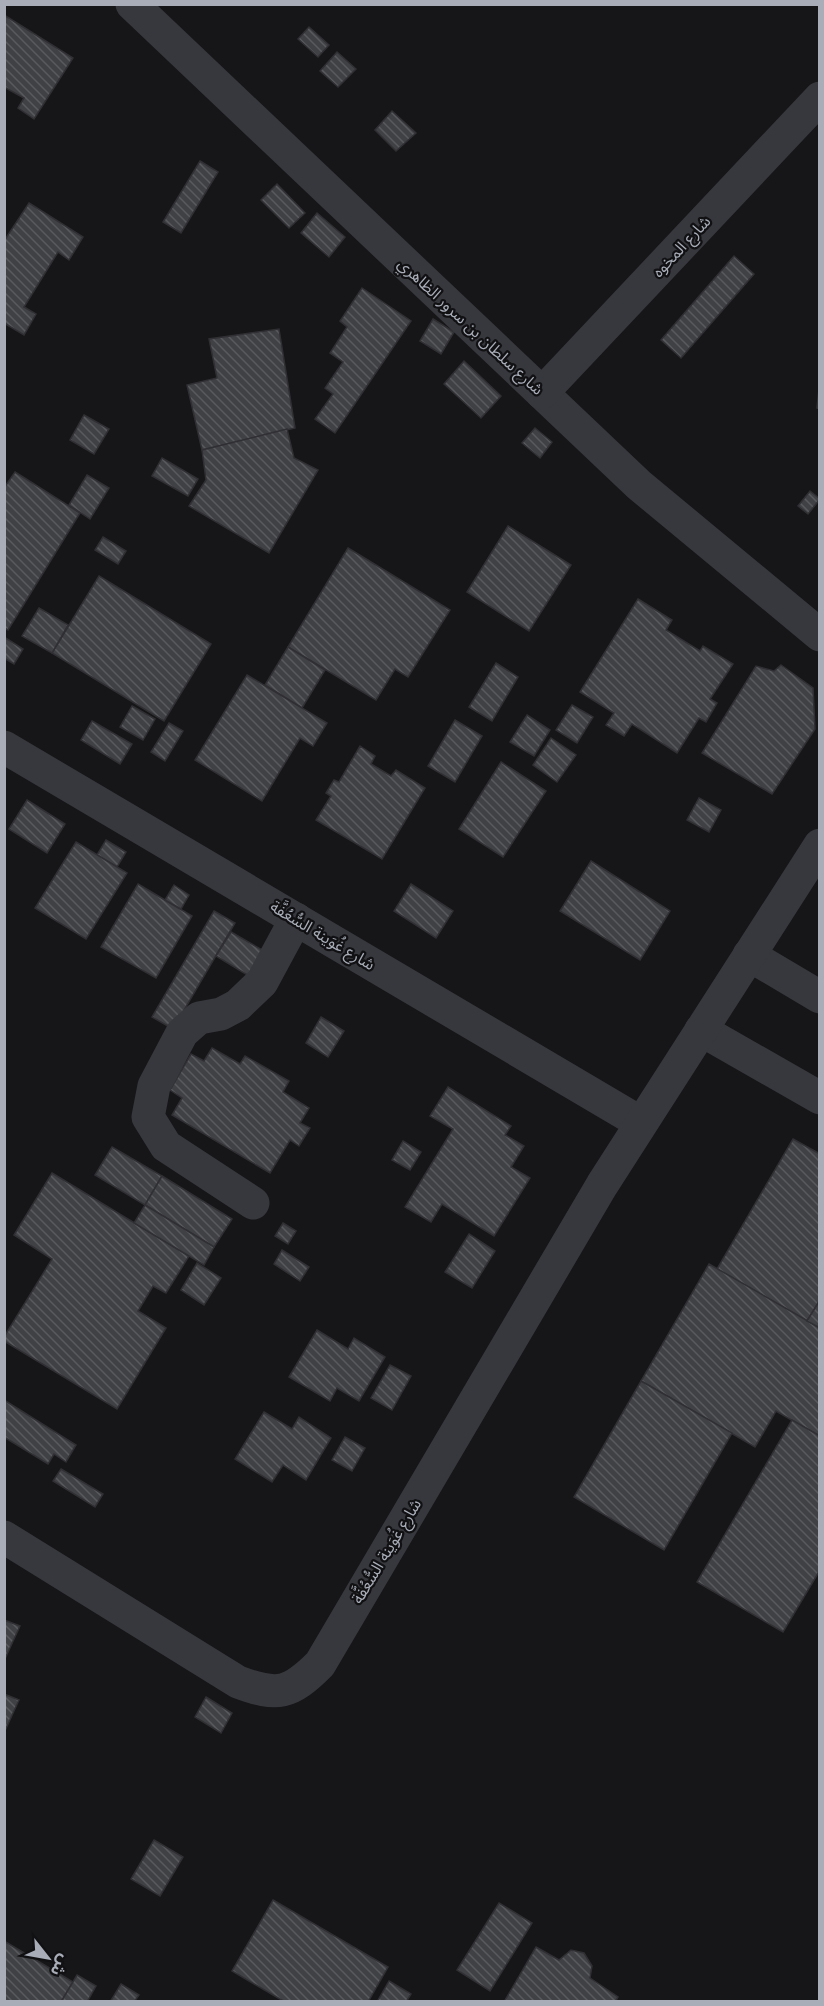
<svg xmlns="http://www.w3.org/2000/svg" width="824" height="2006" viewBox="0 0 824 2006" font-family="'Fira Sans','Noto Sans Arabic',sans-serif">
<defs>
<pattern id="building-back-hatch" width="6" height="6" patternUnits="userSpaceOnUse" patternTransform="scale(1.5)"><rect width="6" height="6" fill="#404145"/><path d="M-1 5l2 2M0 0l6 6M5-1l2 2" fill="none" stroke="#595a5e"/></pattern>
</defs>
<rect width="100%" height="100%" fill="#161618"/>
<g fill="url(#building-back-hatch)" stroke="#303034" stroke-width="1.5">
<path d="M4 15 73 58 34 119 18 108 24 98 4 87Z"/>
<path d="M309 27 329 45 318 57 298 39Z"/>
<path d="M337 52 356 69 338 87 320 71Z"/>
<path d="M392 111 416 133 396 151 375 130Z"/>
<path d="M200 161 218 172 181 233 163 222Z"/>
<path d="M277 184 305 213 289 228 261 200Z"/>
<path d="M29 203 83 237 69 260 58 252 24 307 36 314 24 335 4 323V241Z"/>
<path d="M317 213 345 237 329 257 301 233Z"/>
<path d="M734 256 754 274 681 358 661 340Z"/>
<path d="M362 288 411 321 335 433 315 419 333 394 325 388 343 362 330 353 347 327 340 321Z"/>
<path d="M433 319 454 332 441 354 420 341Z"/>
<path d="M279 329 295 428 202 450 187 385 217 378 209 339Z"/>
<path d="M464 361 501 396 481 418 444 384Z"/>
<path d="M820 379V409L817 408Z"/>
<path d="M84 415 109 429 94 454 70 440Z"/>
<path d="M535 428 552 442 540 458 522 443Z"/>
<path d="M287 429 294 458 318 470 269 553 189 506 206 480 202 450Z"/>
<path d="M162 458 198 479 188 496 152 476Z"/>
<path d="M15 472 80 513 8 630 4 628V488Z"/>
<path d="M87 475 109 488 90 519 69 505Z"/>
<path d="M810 491 820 499 808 514 798 506Z"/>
<path d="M508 526 571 565 529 631 467 592Z"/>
<path d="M103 537 126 551 118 564 95 550Z"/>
<path d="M348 548 450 610 408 677 395 669 376 700 288 647Z"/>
<path d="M99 576 211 644 164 721 52 653Z"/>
<path d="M638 599 672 620 666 630 700 651 703 646 733 664 710 699 717 703 706 722 699 718 677 753 632 724 624 736 606 725 614 713 580 692Z"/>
<path d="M39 608 68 625 52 653 22 636Z"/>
<path d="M4 637 23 649 14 664 4 658Z"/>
<path d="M288 647 325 670 302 708 265 685Z"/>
<path d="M496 663 518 677 492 721 469 707Z"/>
<path d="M781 665 813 688 815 729 772 794 702 753 756 666 774 671Z"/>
<path d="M247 675 327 723 313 746 300 738 262 801 195 760Z"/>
<path d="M572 705 593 717 577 743 556 730Z"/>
<path d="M132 706 155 719 143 740 120 727Z"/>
<path d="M527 715 550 730 534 756 510 742Z"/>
<path d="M455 720 482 736 455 782 428 766Z"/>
<path d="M92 721 132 744 120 764 81 740Z"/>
<path d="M169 723 183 731 165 761 151 752Z"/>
<path d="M551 738 576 755 557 782 533 765Z"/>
<path d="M360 746 375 756 371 764 391 776 396 770 425 788 382 859 316 820 331 796 326 793 334 780 339 782Z"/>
<path d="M501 762 546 791 503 857 459 829Z"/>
<path d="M699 798 721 810 709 832 687 820Z"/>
<path d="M27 800 65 824 47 853 9 829Z"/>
<path d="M106 840 126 852 117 867 97 855Z"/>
<path d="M76 842 127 873 86 939 35 908Z"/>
<path d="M591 861 670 911 640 960 560 911Z"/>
<path d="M138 884 192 916 156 978 101 947Z"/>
<path d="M411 884 453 911 436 938 394 911Z"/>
<path d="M174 885 189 895 181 909 165 900Z"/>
<path d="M214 911 235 923 173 1029 152 1017Z"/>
<path d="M231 932 264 951 249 976 216 956Z"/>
<path d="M321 1017 344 1031 328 1057 306 1043Z"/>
<path d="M212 1048 240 1064 245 1056 289 1081 283 1092 309 1108 300 1123 310 1128 299 1146 290 1140 270 1173 172 1115 182 1098 170 1090 191 1054 204 1061Z"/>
<path d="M448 1087 511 1126 505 1135 524 1146 511 1167 530 1178 494 1236 442 1204 431 1222 405 1207 453 1129 430 1116Z"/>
<path d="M793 1139 820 1154V1300L807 1321 717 1269Z"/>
<path d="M403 1141 421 1152 410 1170 392 1160Z"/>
<path d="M112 1147 162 1176 145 1205 95 1175Z"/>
<path d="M52 1173 189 1256 166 1293 153 1286 138 1311 166 1328 117 1409 4 1341V1337L52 1259 14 1235Z"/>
<path d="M162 1176 232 1219 214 1247 145 1205Z"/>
<path d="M145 1205 214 1247 204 1265 134 1223Z"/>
<path d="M283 1223 296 1231 288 1244 275 1236Z"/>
<path d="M469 1234 495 1251 472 1288 445 1272Z"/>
<path d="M282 1250 309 1267 300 1281 274 1264Z"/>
<path d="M197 1263 221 1278 204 1305 181 1290Z"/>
<path d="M709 1264 820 1328 819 1436 776 1411 755 1447 641 1381Z"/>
<path d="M820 1300V1328L807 1321Z"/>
<path d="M317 1330 348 1349 354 1338 385 1357 359 1401 337 1388 330 1401 289 1377Z"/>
<path d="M390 1365 411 1376 392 1410 371 1398Z"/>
<path d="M641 1381 732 1433 664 1550 574 1497Z"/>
<path d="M4 1400 76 1445 66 1462 54 1454 48 1464 4 1437Z"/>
<path d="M264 1412 292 1429 299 1417 331 1438 306 1480 283 1465 272 1482 235 1459Z"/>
<path d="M792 1420 820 1436V1570L783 1632 697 1582Z"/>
<path d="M345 1437 365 1448 352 1471 332 1460Z"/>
<path d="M61 1469 103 1494 95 1507 53 1481Z"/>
<path d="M4 1620 20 1626 4 1661Z"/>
<path d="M4 1694 19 1700 4 1733Z"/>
<path d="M206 1697 232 1713 221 1733 195 1717Z"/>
<path d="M154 1840 183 1857 160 1896 131 1879Z"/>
<path d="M273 1900 388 1967 368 2002H285L232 1971Z"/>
<path d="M499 1903 532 1923 490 1991 457 1970Z"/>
<path d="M4 1941 73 1982 61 2002H4Z"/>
<path d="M536 1947 559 1960 571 1950 584 1953 592 1966 590 1978 618 1997 615 2002H504Z"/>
<path d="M77 1975 96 1986 87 2002H61Z"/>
<path d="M389 1981 411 1994 406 2002H377Z"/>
<path d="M121 1984 139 1995 134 2002H110Z"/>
</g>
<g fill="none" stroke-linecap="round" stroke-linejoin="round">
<g stroke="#37383d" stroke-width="33">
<path d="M132 4 639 485 820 635"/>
<path d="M542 393 820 98"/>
<path d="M4 747 641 1123"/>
<path d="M749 955 820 997"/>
<path d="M701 1030 820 1098"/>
<path d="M253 1203 166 1146 148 1117 154 1086 182 1033 199 1018 221 1014 238 1005 262 982 296 919"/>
<path d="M4 1537 238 1682C278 1697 290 1694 320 1664L602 1185 820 845"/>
</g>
</g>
<g text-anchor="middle" stroke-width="4.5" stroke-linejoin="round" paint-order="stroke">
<g font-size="16" fill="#a8adb8" stroke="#111113">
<text transform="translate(681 246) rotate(-47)" y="6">شارع المخوه</text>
<text transform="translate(471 326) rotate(43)" y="6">شارع سلطان بن سرور الظاهري</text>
<text transform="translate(323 935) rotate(31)" y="6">شارع غُوَينة السُّعُفَّة</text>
<text transform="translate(386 1551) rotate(-59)" y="6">شارع غُوَينة السُّعُفَّة</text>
</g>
</g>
<rect width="824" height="2006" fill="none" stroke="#a8adb8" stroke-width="12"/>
<g transform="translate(48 1958) rotate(121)" stroke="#111113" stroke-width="4.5" paint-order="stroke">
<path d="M0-4.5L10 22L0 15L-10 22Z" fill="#a8adb8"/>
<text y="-9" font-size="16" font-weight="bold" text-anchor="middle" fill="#a8adb8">ش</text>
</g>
</svg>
